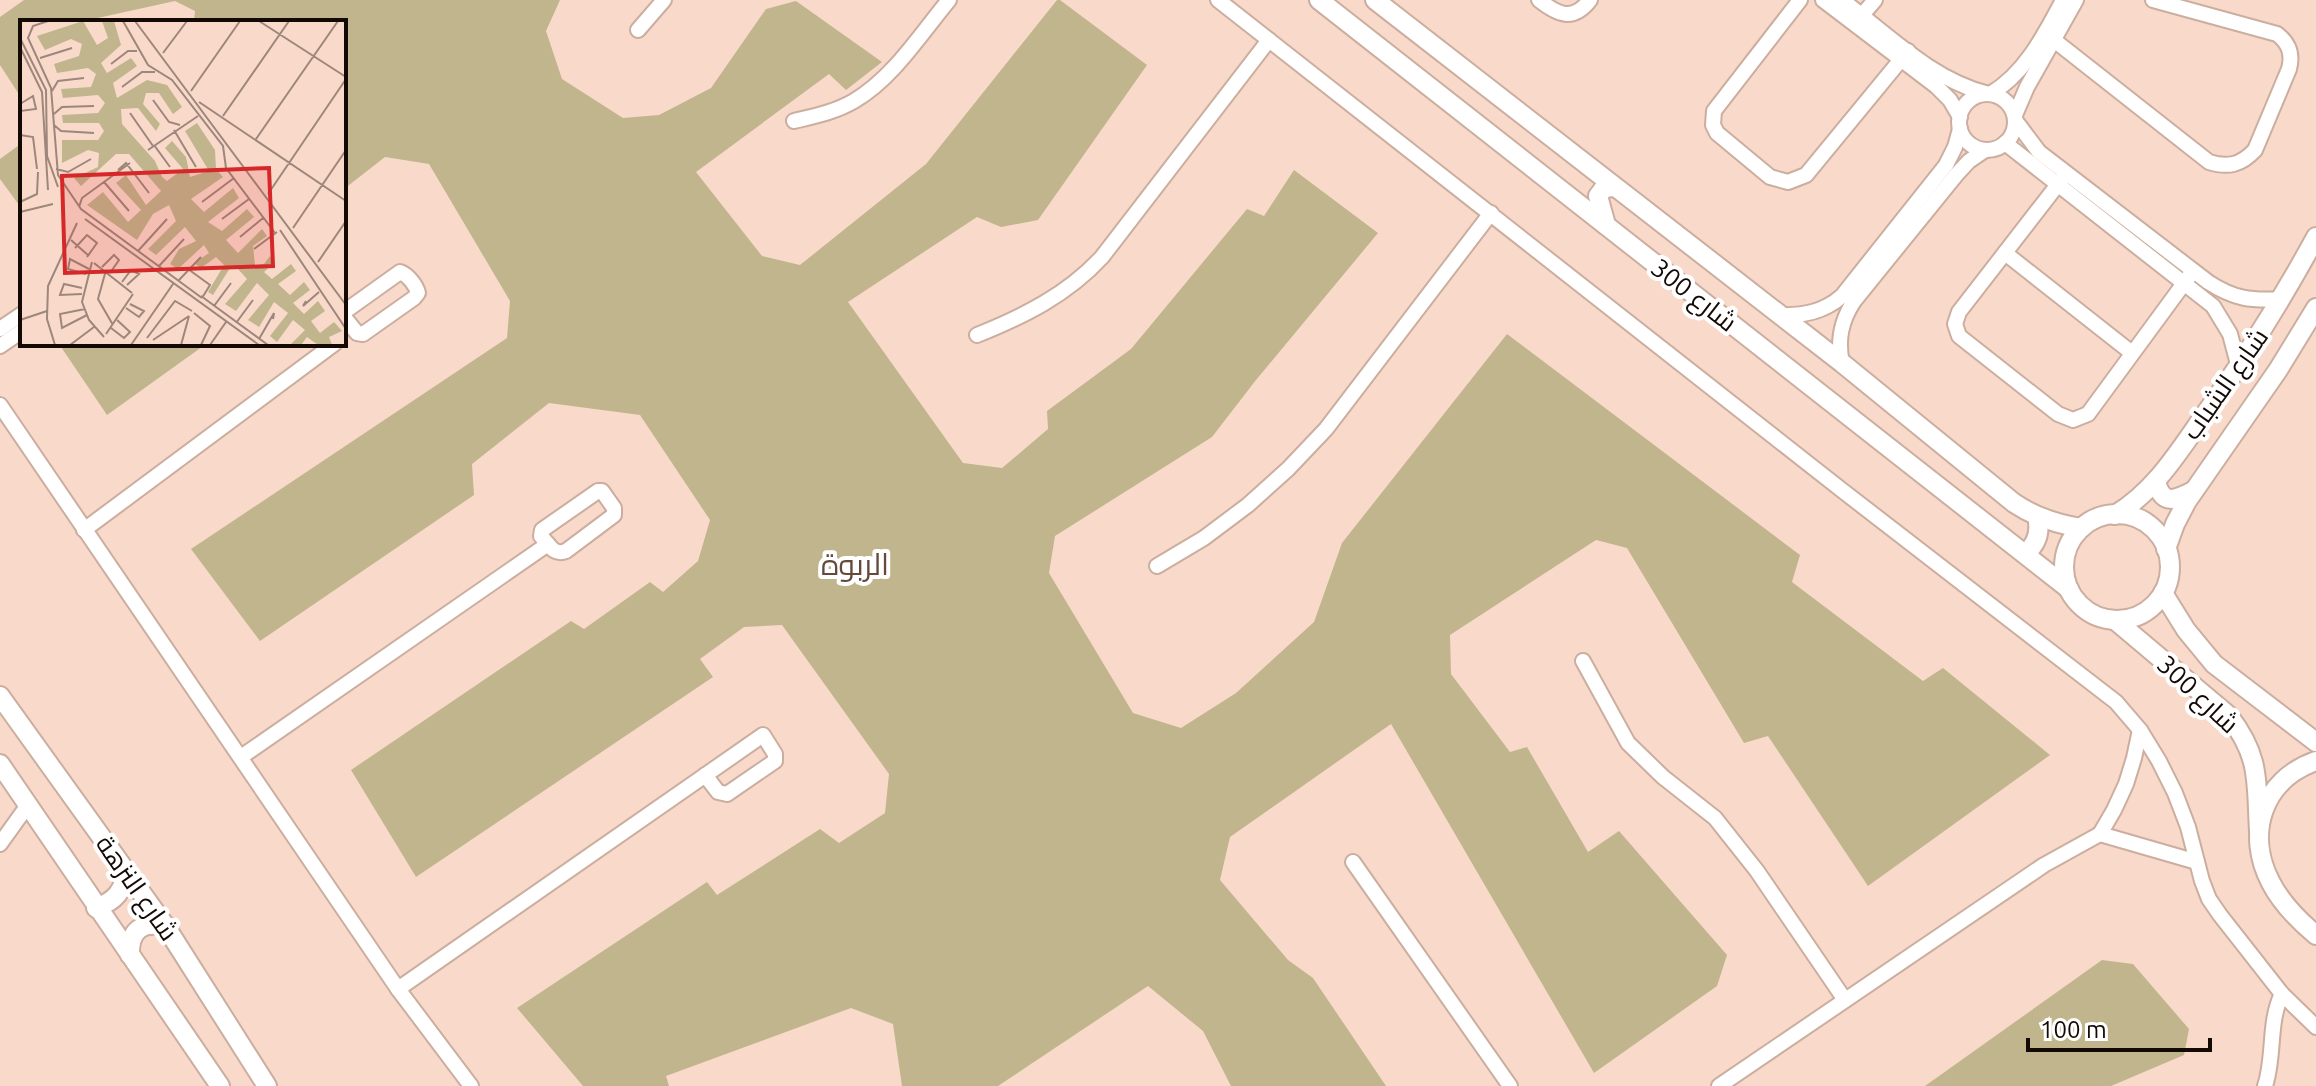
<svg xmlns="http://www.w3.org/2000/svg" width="2316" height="1086" viewBox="0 0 2316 1086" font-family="Ubuntu,Cairo,sans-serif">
<rect width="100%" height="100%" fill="#f9daca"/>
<g fill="#c0b58c">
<path d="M24 0H560L546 31 562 79 623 118 659 115 711 88 766 9 796 1 882 62 846 90 829 74 696 172 762 256 800 265 926 164 1057 0H1060L1147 65 1038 220 1001 227 977 217 848 302 963 463 1002 468 1048 429 1047 411 1131 349 1247 209 1264 216 1294 170 1378 233 1256 380 1212 437 1055 536 1049 573 1133 713 1181 728 1236 693 1314 622 1342 543 1507 334 1800 555 1792 582 1923 681 1943 668 2050 755 1868 886 1768 736 1744 743 1627 548 1596 540 1450 635 1451 674 1510 752 1527 747 1588 852 1619 831 1727 955 1717 986 1594 1073 1391 724 1230 837 1220 880 1288 960 1313 978 1386 1086H1231L1203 1031 1148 986 998 1086H902L893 1024 851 1008 666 1076 669 1086H583L517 1008 707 882 717 895 820 829 839 843 885 813 889 774 782 625 744 627 700 659 713 677 416 877 351 770 571 621 584 629 650 582 663 592 698 561 710 520 640 415 549 403 472 464 474 495 260 641 191 549 507 338 510 301 429 164 385 157 344 189V22H194L195 11 175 1 93 19 90 22H22V99L0 65V17Z"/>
<path d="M22 143V209L0 179V159Z"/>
<path d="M59 344H206L107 415Z"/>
<path d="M2102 960 2133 964 2189 1029 2184 1055 2111 1086H1925Z"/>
</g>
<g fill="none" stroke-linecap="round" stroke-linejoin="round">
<g stroke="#cbae9f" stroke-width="18">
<g id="street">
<path d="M1218 0 1843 491 2116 702 2140 730 2159 761 2175 793 2188 827 2202 881 2209 899 2220 915 2282 994 2316 1027"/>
<path d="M1539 0C1558 15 1573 22 1590 0"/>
<path d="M1800 0 1714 111 1713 125 1717 133 1770 177 1788 182 1806 175 1908 51"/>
<path d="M1823 0 1936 86 1950 100 1960 117"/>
<path d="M1842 0C1887 34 1933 81 1989 94"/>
<path d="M1862 15 1875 0"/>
<path d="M638 30 664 0"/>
<path d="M2045 33 2209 162C2228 168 2241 165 2255 150L2289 69C2293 54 2289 43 2277 34L2153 0"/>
<path d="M1990 94C2025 74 2045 34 2063 0"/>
<circle cx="1987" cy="122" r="28"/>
<path d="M2015 115 2027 87 2076 0"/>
<path d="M2015 120 2039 152 2208 282C2234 299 2251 301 2282 299"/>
<path d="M794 121C815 116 835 112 854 101 893 78 920 35 949 0"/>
<path d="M2005 143 2213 306 2230 334 2239 368"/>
<path d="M2066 174 1959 312 1955 324 1959 336 2058 414 2073 420 2088 414 2193 271"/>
<path d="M2005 253 2132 353"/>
<path d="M344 312 400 272C408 275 416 285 418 293L414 298 363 334 357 333 344 317"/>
<path d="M1779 315C1803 316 1824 312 1842 296L1946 165 1955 147 1960 129"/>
<path d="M0 329 22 314"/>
<path d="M977 335C1024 316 1067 295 1102 257L1269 40"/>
<path d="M0 346 22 331"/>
<path d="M1842 363C1837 340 1841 321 1854 301L1956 175 1969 161 1985 150"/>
<path d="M0 405 398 989 471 1086"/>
<path d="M598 491H602L614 508V515L566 551C554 556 549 545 541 536L542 530Z"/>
<path d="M84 530 334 344"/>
<path d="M1157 566 1204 538 1248 505 1288 469 1326 429 1491 213"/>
<path d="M1583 661 1628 743 1663 777 1715 818 1757 871 1845 1000"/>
<path d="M241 757 548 544"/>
<path d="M2100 834 2197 862"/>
<path d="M0 844 28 805"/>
<path d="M1353 862 1510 1086"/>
<path d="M398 989 763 735 775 754V761L727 794 718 792 705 775"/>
<path d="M1719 1086 2044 865 2100 834 2114 810 2126 784 2134 758 2140 730"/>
<path d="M2265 1086C2275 1056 2268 1022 2282 994"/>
</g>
</g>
<g stroke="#cbae9f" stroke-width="22">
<g id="secondary">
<path d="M1319 0 2069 589"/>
<path d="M1375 0 1842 363 2014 503C2035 517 2056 524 2081 528"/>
<path d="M1606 225 1598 196 1604 188 1613 187"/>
<path d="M2156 482C2163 506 2175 500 2193 491"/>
<circle cx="2117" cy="567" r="53"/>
<path d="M2115 515C2153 492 2176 456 2201 420 2244 361 2281 301 2316 237"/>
<path d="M2166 549 2175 524 2187 501 2278 370 2316 308"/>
<path d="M2025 554C2037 544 2041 532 2037 517"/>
<path d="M2163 593 2186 630 2214 664 2316 742"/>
<path d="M2115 620 2229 716C2261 758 2256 781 2259 831"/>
<path d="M0 696 166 927 267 1086"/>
<path d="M2316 761C2262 780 2245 834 2271 883 2282 904 2298 920 2316 935"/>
<path d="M0 764 220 1086"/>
<path d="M96 908C115 901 124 891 126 871"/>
<path d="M130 955C129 930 143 920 166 927"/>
</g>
</g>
<use href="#street" stroke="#fff" stroke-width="14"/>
<use href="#secondary" stroke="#fff" stroke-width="18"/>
</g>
<g text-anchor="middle" stroke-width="8" stroke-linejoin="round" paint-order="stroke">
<g font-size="26" fill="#130905" stroke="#fff">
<text transform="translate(1694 295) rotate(38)" y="9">شارع 300</text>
<text transform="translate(2225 384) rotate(-55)" y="9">شارع الشباب</text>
<text transform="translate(2198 694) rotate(43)" y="9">شارع 300</text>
<text transform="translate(137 888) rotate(55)" y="9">شارع النزهة</text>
</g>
<g font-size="30" fill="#634a3c" stroke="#fff">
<text x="855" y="575">الربوة</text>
</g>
</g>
<g transform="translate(20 20)">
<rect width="326" height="326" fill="#f9daca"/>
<path d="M63 1 77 25 88 18 82 1H94L101 25 81 43 87 53 111 38 117 46 93 63 97 78 127 60 147 65 162 87 153 94 139 73H126L123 84 140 104 136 111 118 88 101 89 102 104 135 141 142 157 147 161 163 149 145 128 152 121 166 137 170 157 189 151 165 111 177 103 195 130 196 149 203 157 171 179 184 192 213 168 219 178 188 202 202 211 227 189 234 197 206 220 218 233 242 209 247 216 233 226 235 245 244 244 250 236 254 243 244 252 252 259 271 244 276 251 258 264 270 275 284 262 290 270 273 283 284 294 298 281 305 291 291 301 300 313 314 302 322 311 309 317 312 325H298L287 317 281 325H270L285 310 273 300 257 322 250 316 268 293 254 282 239 307 228 300 249 275 237 263 216 291 205 284 227 259 218 249 210 248 193 275 188 272 204 245 196 237 181 248 174 243 189 233 184 225 158 249 150 244 159 229 176 221 165 207 136 235 128 229 156 201 149 185 133 194 117 220 67 185 83 172 108 202 121 190 96 163 106 155 126 185 141 171 109 134H96L61 166 54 158 78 147 79 133 68 130 42 143V120H78L84 111 79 103H43L42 95 78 93 85 83 78 75 43 78 41 69 71 67 76 54 68 48 37 53 34 44 59 36 62 24 51 19 25 30 17 16Z" fill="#c0b58c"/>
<path fill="none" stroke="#9d867b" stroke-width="2" d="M28 1 13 6 8 18 31 68 38 155 61 189 182 278M103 1 128 45 152 60 203 126 206 148 255 213M115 1 326 285M239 1 326 57M0 18 26 70 27 136 38 167M0 27 22 72 28 170M143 33 167 1M20 38 52 28M91 44 108 31H117M102 67 122 52H135M32 71 38 61 64 58M171 71 220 1M133 80 149 102 160 105M179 82 326 181M0 84 13 76 16 89 0 91M110 93 133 126M34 94 42 87 74 86M203 96 269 1M34 105 41 111 74 113M154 110 176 147M0 115 13 117 17 149M236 119 318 1M134 125 150 147M128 130 178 96M36 149 48 152 71 139M98 150 106 143 129 173M84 162 109 191M248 174 326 59M0 182 17 174 18 152M182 182 214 158M59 187 62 178 110 143M0 192 33 184M65 199 239 325M202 199 229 179M273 208 326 130M260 210 326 309M220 217 243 198M51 220 69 236M55 228 67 215 77 223 67 237M234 229 257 212M118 231 147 199M72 242 62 282 69 300 84 317M298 242 326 201M74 243 112 273M139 246 164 219M82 247 94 235 99 240 90 253M168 249 190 265 182 278M86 250 78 279 93 305M66 254 48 249 50 239 69 249M159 260 181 237M102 262 111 250 119 254 107 265M62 274 40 275 44 264 62 268M181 276 248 325M286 281 283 286 299 272M194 286 211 263M106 288 119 297 124 291 110 284M65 289 40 294 42 308 67 295M174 293 190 306 181 325M0 300 27 291M216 303 233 280M91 308 104 318 110 312 97 300M86 314 113 274M127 318 155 281 172 291M239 319 254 293 253 299M133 320 169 296M35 325 27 299 28 266 57 203M50 325 74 307M111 325 153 264M161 325 169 296M190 325 206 302"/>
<path fill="#d62828" fill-opacity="0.15" stroke="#d62828" stroke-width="4" d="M249 148 253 246 45 253 42 156Z"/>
<rect width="326" height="326" fill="none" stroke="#130905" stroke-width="4"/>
</g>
<path d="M2028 1038v12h182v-12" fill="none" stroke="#130905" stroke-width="4"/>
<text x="2040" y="1038" font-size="24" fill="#130905" stroke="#ffffff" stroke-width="6" paint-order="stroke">100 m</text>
</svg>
